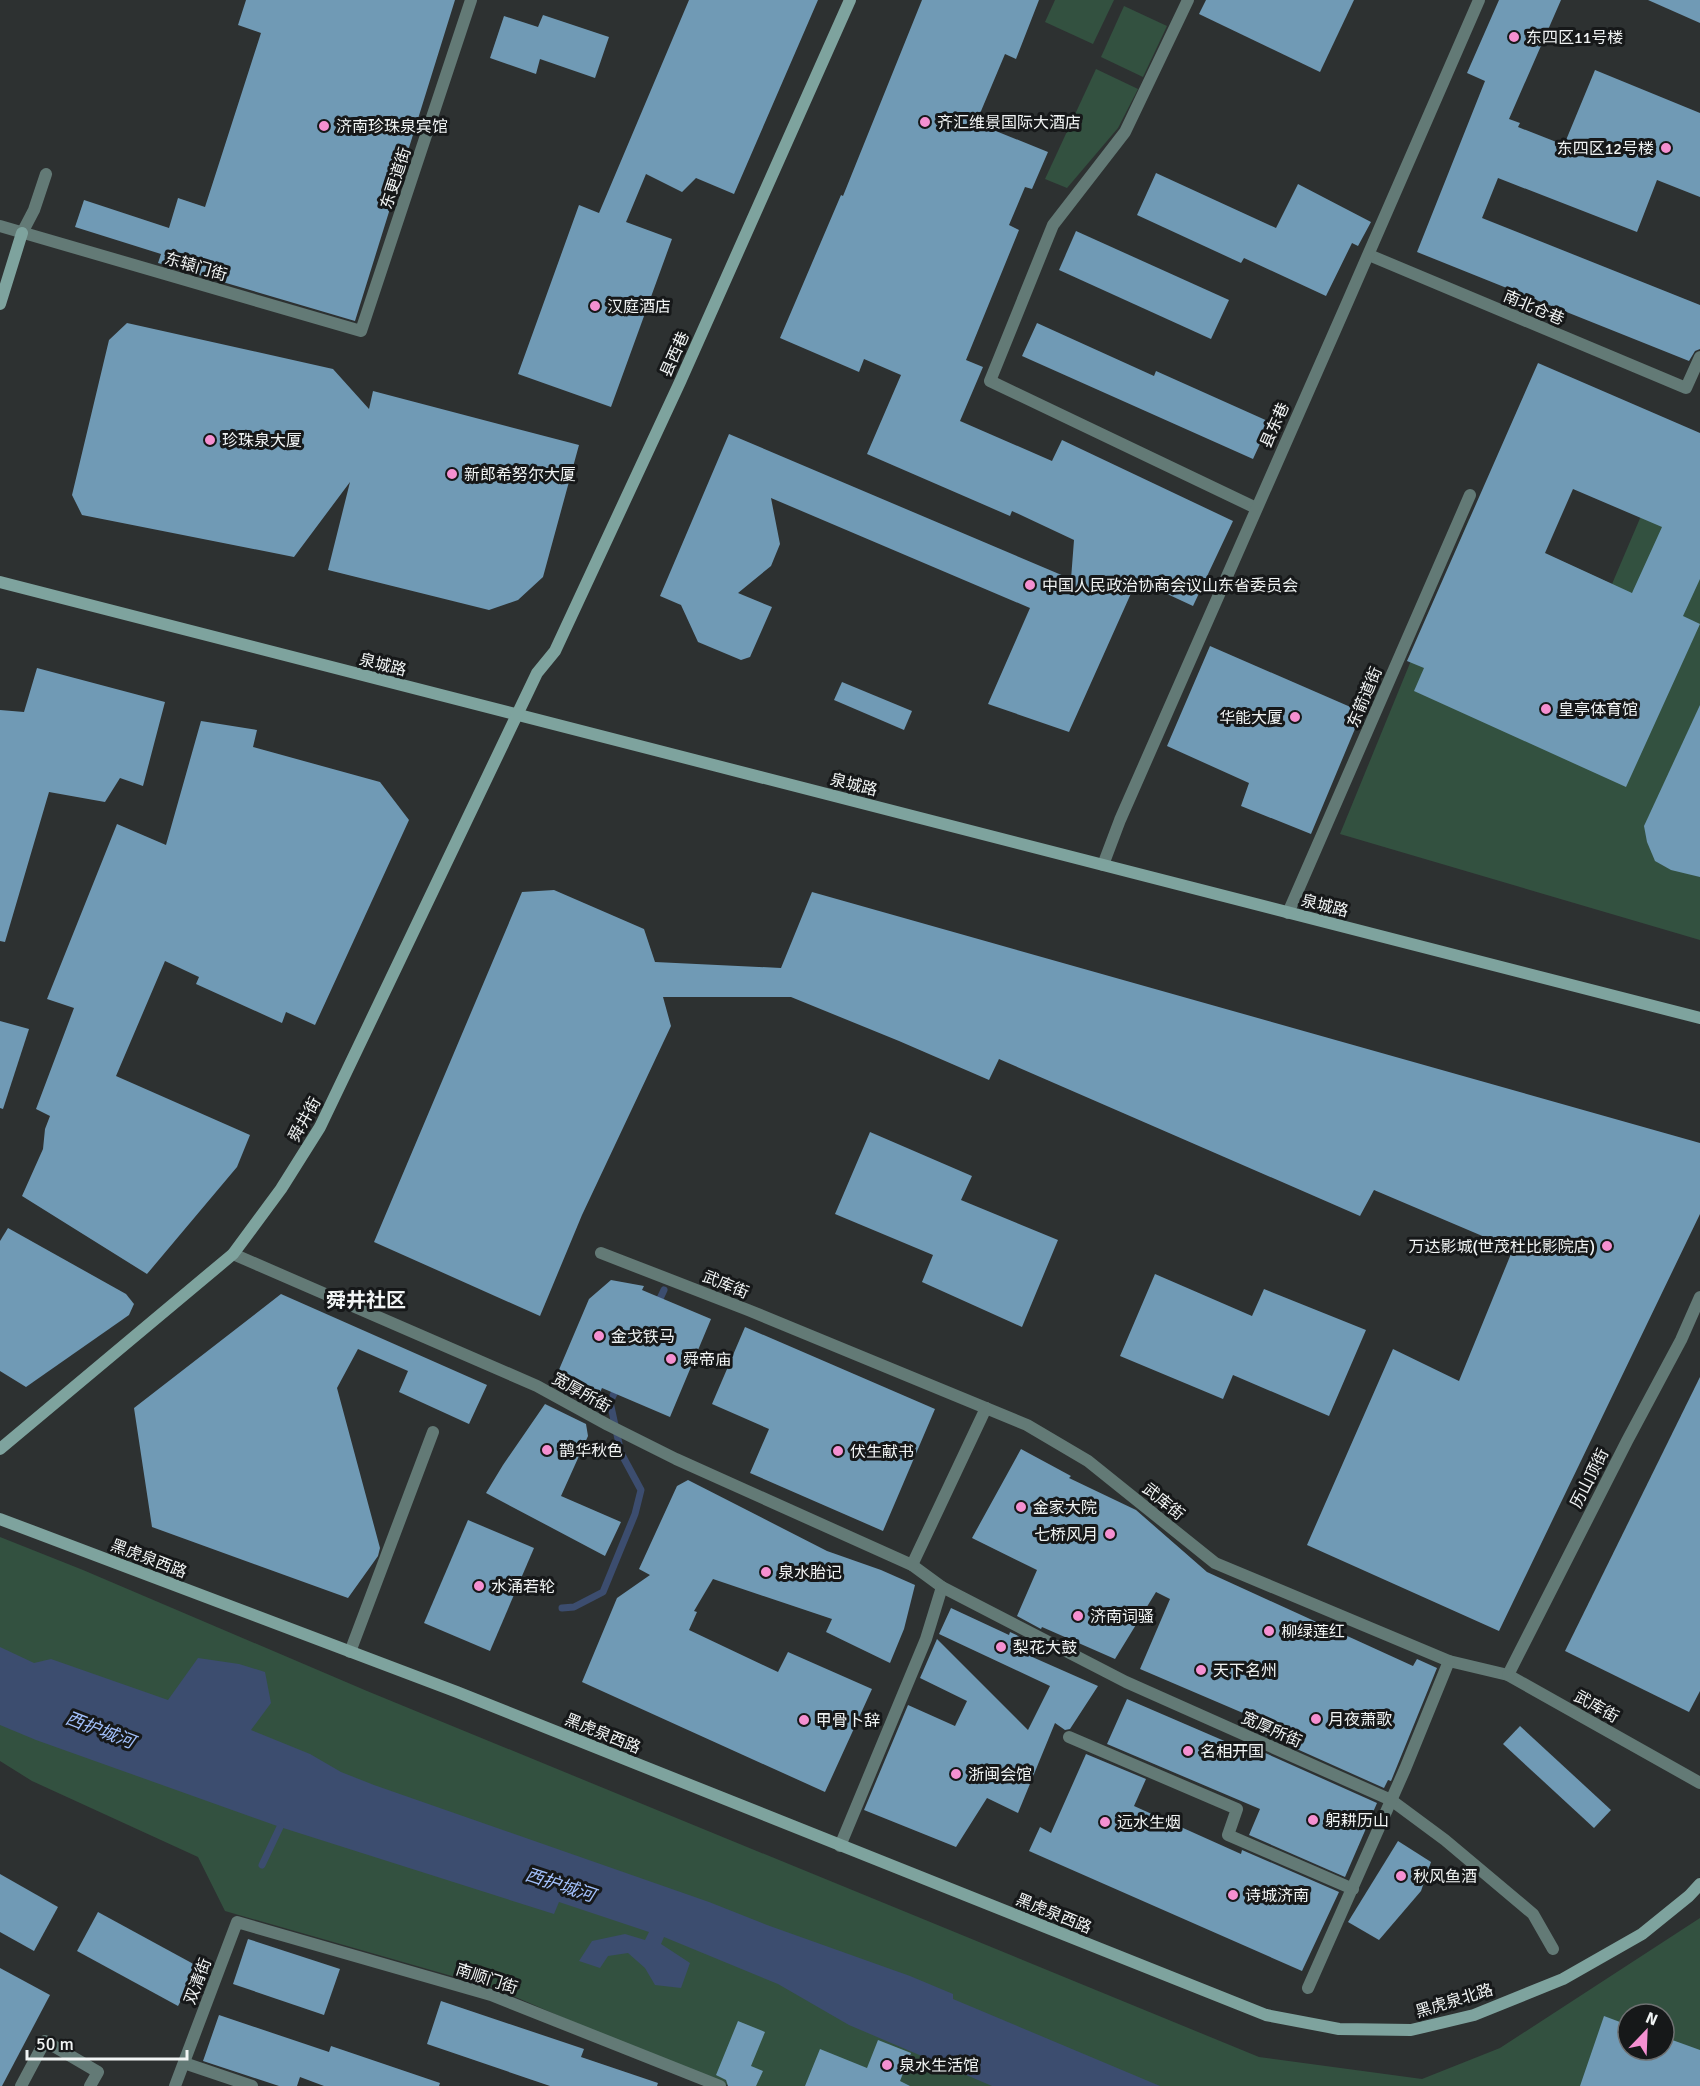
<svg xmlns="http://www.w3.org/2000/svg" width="1700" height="2086" viewBox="0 0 1700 2086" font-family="Signika,'Noto Sans SC',sans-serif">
<rect width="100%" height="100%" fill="#2d3131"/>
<g fill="#335140" fill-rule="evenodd">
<path d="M1055 0H1114L1093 44 1045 22Z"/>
<path d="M1124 6 1167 26 1143 77 1101 57Z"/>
<path d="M1096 69 1138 89 1118 128 1067 188 1045 179Z"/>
<path d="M1670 448 1700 463V940L1340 834 1469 519 1612 584Z"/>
<path d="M0 1537 83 1570 367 1691 1259 2057 1422 2079 1500 2048 1700 1918V2086H730L645 2053 497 1989 225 1911 198 1857 32 1781 0 1761ZM1628 2014H1664V2050H1628Z"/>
</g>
<path fill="#3c4d6f" d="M0 1647 34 1663 51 1659 168 1700 198 1658 239 1664 265 1672 271 1703 251 1730 310 1754 341 1772 374 1785 709 1902 767 1925 910 1976 953 1994V1999L1160 2086H992L849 2025 778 1984 664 1937 661 1944 690 1963 681 1988 655 1985 645 1968 628 1953 608 1956 600 1968 579 1961 592 1941 625 1934 645 1940 649 1932 559 1902 554 1914 280 1827 36 1740 0 1725Z"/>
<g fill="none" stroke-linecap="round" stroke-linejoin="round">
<g stroke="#3c4d6f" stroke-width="7">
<path d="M657 1305 664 1290"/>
<path d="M562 1608 574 1607 603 1592 635 1514 641 1490 621 1453 610 1402 618 1385"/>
<path d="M262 1865 280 1827"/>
</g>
</g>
<g fill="#709ab5" fill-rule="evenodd">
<path d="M246 0H455L355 321 158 263 161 254 75 227 84 200 169 228 178 198 205 207 261 33 238 25Z"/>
<path d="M689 0H818L734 194 696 178 682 192 646 174 626 222 672 239 611 407 518 374 579 205 599 213Z"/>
<path d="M922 0H1039L1016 59 1005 54 976 123 1048 152 1032 189 1025 187 1009 225 1019 230 966 360 983 367 960 421 1052 461 1062 440 1233 521 1193 606 1137 580 1069 732 988 704 1030 608 771 498 780 544 771 566 738 593 772 607 750 657 741 660 698 642 681 605 660 596 729 434 1071 579 1074 540 1012 511 1010 516 867 454 901 375 864 359 859 372 780 338 841 195 843 196Z"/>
<path d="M1206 0H1354L1320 72 1199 14Z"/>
<path d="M1499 0H1561L1509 119 1520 123 1518 127 1564 145 1595 70 1700 113V197L1657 180 1637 232 1498 178 1482 218 1700 305V349L1695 351 1689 361 1417 252 1485 81 1467 73Z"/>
<path d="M1648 0H1700V23Z"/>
<path d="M543 15 609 37 595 78 540 59 536 74 490 58 504 16 538 27Z"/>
<path d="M1156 173 1276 228 1298 184 1371 222 1358 246 1352 243 1326 296 1244 258 1241 263 1137 215Z"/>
<path d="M1076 231 1229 300 1211 339 1059 270Z"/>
<path d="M127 323 333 369 369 409 373 391 579 445 543 577 518 600 489 610 328 570 350 482 294 557 82 515 72 495 109 340Z"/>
<path d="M1037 323 1154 376 1156 371 1270 422 1253 459 1022 356Z"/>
<path d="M1538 363 1700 433V579L1683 616 1700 624 1626 787 1414 691 1424 668 1407 661ZM1573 489 1662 527 1632 593 1545 553Z"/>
<path d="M1210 646 1362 712 1311 834 1241 806 1249 783 1167 746Z"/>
<path d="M37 668 165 702 143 786 120 778 105 802 49 792 5 942 0 941V710L24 712Z"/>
<path d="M842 682 912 711 904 730 834 700Z"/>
<path d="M1700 705V877L1671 870 1655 861 1647 842 1644 826Z"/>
<path d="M201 721 257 730 253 747 380 782 409 820 315 1025 286 1012 282 1023 196 984 199 977 165 961 116 1076 250 1135 237 1167 147 1274 22 1196 43 1149 45 1129 50 1116 36 1109 74 1008 47 999 117 824 166 845Z"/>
<path d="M554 890 644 929 655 962 781 968 812 892 1700 1143V1214L1499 1631 1307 1545 1393 1349 1459 1381 1513 1249 1374 1190 1360 1216 999 1059 989 1080 899 1041 791 997H663L671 1026 582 1215 540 1316 374 1242 522 892Z"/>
<path d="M0 1021 29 1029 3 1109 0 1108Z"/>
<path d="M870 1132 972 1176 961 1200 1058 1240 1022 1327 922 1282 933 1255 835 1214Z"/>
<path d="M8 1228 126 1294 134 1304 129 1315 26 1387 0 1371V1241Z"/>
<path d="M1155 1274 1252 1316 1264 1289 1366 1330 1329 1416 1233 1375 1223 1399 1120 1356Z"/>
<path d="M611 1280 644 1286 642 1290 711 1319 670 1417 602 1388 596 1401 558 1372 589 1299Z"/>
<path d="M281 1294 487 1385 469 1424 399 1392 408 1371 358 1349 337 1388 380 1548 378 1556 348 1598 152 1527 134 1408Z"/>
<path d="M745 1327 935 1409 883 1531 750 1473 769 1429 712 1404Z"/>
<path d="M1700 1377V1691L1689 1712 1565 1651Z"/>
<path d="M545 1404 586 1424 588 1436 561 1496 621 1522 605 1556 486 1493 503 1465Z"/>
<path d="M1021 1449 1071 1476 1069 1478 1136 1510 1207 1572 1413 1666 1417 1659 1437 1668 1391 1781 1388 1780 1384 1788 1252 1729 1257 1719 1140 1669 1170 1599 1156 1592 1115 1659 1042 1627 1041 1629 1017 1616 1037 1570 972 1538Z"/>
<path d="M688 1480 827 1551 881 1570 915 1585 904 1629 890 1663 826 1632 832 1619 713 1579 694 1611 697 1612 689 1630 778 1672 788 1652 872 1689 825 1792 582 1682 617 1598 650 1575 639 1569 677 1486Z"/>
<path d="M468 1520 534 1548 490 1651 424 1623Z"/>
<path d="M951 1608 1009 1635 1010 1632 1035 1644 1030 1656 1098 1686 1070 1729 1065 1730 1055 1723 1018 1813 987 1798 956 1847 864 1810 908 1705 955 1726 967 1701 920 1678 937 1639 1028 1730 1050 1686 939 1634Z"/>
<path d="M1127 1699 1243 1749 1245 1744 1377 1803 1345 1877 1249 1835 1260 1809 1107 1744Z"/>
<path d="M1520 1726 1611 1810 1594 1828 1503 1744Z"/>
<path d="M1086 1754 1146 1779 1134 1806 1241 1854 1242 1850 1339 1892 1302 1971 1029 1851 1040 1827 1051 1833Z"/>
<path d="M1398 1841 1431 1862 1421 1891 1379 1940 1348 1922Z"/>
<path d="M0 1874 58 1907 34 1951 0 1932Z"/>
<path d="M98 1912 199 1967 178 2006 77 1951Z"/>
<path d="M248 1939 340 1969 324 2015 233 1984Z"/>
<path d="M0 1968 50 1995 2 2086H0Z"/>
<path d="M441 2001 584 2049 581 2057 658 2083 657 2086H550L427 2044Z"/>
<path d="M219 2015 329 2052 331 2046 440 2083 439 2086H324L300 2077 297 2086H279L203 2061Z"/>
<path d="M1604 2016 1628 2025V2050H1664V2037L1700 2050V2086H1580Z"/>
<path d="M738 2021 765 2032 751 2066 763 2071 756 2086H728L726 2080 716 2075Z"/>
<path d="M878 2040 911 2053 900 2081 910 2086H805L820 2049 867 2068Z"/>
</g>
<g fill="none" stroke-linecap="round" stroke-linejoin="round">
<g stroke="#637a76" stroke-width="12">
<path d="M1188 0 1125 132 1053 225 990 381 1256 508"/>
<path d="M0 226 361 331 471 0"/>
<path d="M22 233 34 210 46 174"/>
<path d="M1369 255 1686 388 1700 357"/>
<path d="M1103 865 1120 820C1239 547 1361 274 1479 0"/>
<path d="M1288 913 1470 495"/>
<path d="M601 1253 748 1310 1027 1425 1088 1461 1215 1563 1449 1661 1508 1675 1700 1783"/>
<path d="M233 1254 537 1386 608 1425 676 1459 912 1565 942 1587 926 1639 840 1846"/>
<path d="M912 1565 986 1408"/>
<path d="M942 1587 1126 1682 1391 1800 1445 1840 1533 1914 1553 1949"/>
<path d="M350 1652 433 1432"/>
<path d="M1508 1675 1627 1441 1681 1340 1700 1297"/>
<path d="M1069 1737 1237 1809 1228 1835 1353 1889"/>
<path d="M1308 1988 1405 1769 1449 1661"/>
<path d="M184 2063 252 2086"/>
<path d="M21 2086 45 2041 98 2072 90 2086"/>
<path d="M175 2086 237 1922 491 1995 720 2086"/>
</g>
<g stroke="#7ea39e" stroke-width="12">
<path d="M0 304 22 233"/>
<path d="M0 582 1700 1018"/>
<path d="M0 1449 233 1254 281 1189 320 1127 537 673 555 651 680 382 850 0"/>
<path d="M0 1519 457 1692 1266 2015 1339 2029 1411 2030 1474 2015 1563 1979 1642 1934 1689 1896 1700 1884"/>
</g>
</g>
<g fill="#f590d1" stroke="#161819" stroke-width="2">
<circle cx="1514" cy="37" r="6"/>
<circle cx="925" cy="122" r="6"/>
<circle cx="324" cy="126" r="6"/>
<circle cx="1666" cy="148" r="6"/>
<circle cx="595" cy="306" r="6"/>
<circle cx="210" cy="440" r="6"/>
<circle cx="452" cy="474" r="6"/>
<circle cx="1030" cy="585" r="6"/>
<circle cx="1546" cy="709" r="6"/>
<circle cx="1295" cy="717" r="6"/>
<circle cx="1607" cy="1246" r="6"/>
<circle cx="599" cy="1336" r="6"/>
<circle cx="671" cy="1359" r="6"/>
<circle cx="547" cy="1450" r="6"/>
<circle cx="838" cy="1451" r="6"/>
<circle cx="1021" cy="1507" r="6"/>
<circle cx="1110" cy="1534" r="6"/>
<circle cx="766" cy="1572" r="6"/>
<circle cx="479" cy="1586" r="6"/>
<circle cx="1078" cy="1616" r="6"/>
<circle cx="1269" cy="1631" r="6"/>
<circle cx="1001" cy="1647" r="6"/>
<circle cx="1201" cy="1670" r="6"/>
<circle cx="1316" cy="1719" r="6"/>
<circle cx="804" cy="1720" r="6"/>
<circle cx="1188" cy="1751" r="6"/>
<circle cx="956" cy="1774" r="6"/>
<circle cx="1313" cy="1820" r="6"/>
<circle cx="1105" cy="1822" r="6"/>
<circle cx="1401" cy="1876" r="6"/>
<circle cx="1233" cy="1895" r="6"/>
<circle cx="887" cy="2065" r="6"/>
</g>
<g text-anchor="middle" stroke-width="6" stroke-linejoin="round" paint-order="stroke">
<g font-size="16" fill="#f1f4f4" stroke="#161819" text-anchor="start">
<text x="1526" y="43">东四区11号楼</text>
<text x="937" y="128">齐汇维景国际大酒店</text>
<text x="336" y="132">济南珍珠泉宾馆</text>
<text x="1654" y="154" text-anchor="end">东四区12号楼</text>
<text x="607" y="312">汉庭酒店</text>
<text x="222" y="446">珍珠泉大厦</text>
<text x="464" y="480">新郎希努尔大厦</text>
<text x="1042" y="591">中国人民政治协商会议山东省委员会</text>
<text x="1558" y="715">皇亭体育馆</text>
<text x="1283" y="723" text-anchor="end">华能大厦</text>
<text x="1595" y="1252" text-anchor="end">万达影城(世茂杜比影院店)</text>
<text x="611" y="1342">金戈铁马</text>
<text x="683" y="1365">舜帝庙</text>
<text x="559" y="1456">鹊华秋色</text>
<text x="850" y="1457">伏生献书</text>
<text x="1033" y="1513">金家大院</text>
<text x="1098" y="1540" text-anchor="end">七桥风月</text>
<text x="778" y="1578">泉水胎记</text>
<text x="491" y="1592">水涌若轮</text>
<text x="1090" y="1622">济南词骚</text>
<text x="1281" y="1637">柳绿莲红</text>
<text x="1013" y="1653">梨花大鼓</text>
<text x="1213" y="1676">天下名州</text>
<text x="1328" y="1725">月夜萧歌</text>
<text x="816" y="1726">甲骨卜辞</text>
<text x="1200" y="1757">名相开国</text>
<text x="968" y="1780">浙闽会馆</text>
<text x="1325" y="1826">躬耕历山</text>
<text x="1117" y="1828">远水生烟</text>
<text x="1413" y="1882">秋风鱼酒</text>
<text x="1245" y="1901">诗城济南</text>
<text x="899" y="2071">泉水生活馆</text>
</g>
<g font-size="16" fill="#f1f4f4" stroke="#161819">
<text transform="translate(395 178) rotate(-72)" y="6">东更道街</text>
<text transform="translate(196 266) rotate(16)" y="6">东辕门街</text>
<text transform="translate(1534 307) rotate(23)" y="6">南北仓巷</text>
<text transform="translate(674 354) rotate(-66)" y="6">县西巷</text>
<text transform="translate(1274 425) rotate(-66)" y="6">县东巷</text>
<text transform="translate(383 664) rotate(14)" y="6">泉城路</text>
<text transform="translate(1364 697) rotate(-67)" y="6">东箭道街</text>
<text transform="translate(854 784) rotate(14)" y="6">泉城路</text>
<text transform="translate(1325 905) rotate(14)" y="6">泉城路</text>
<text transform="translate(304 1119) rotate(-61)" y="6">舜井街</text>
<text transform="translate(726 1284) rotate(22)" y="6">武库街</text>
<text transform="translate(582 1392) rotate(29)" y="6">宽厚所街</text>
<text transform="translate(1589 1478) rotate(-63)" y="6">历山顶街</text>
<text transform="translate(1164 1501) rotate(39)" y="6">武库街</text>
<text transform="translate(149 1558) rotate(21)" y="6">黑虎泉西路</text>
<text transform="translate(1597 1706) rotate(29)" y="6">武库街</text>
<text transform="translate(1272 1729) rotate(24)" y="6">宽厚所街</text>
<text transform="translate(603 1733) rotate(22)" y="6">黑虎泉西路</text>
<text transform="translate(1054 1913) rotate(22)" y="6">黑虎泉西路</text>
<text transform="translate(487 1978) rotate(18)" y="6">南顺门街</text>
<text transform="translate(197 1981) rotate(-69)" y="6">双清街</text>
<text transform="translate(1454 2000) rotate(-17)" y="6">黑虎泉北路</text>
</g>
<g font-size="18" font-style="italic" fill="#a2c0fb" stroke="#161819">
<text transform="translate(100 1730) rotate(21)" y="6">西护城河</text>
<text transform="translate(560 1885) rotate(18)" y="6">西护城河</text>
</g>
<g font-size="20" font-weight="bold" fill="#f1f4f4" stroke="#161819">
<text x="366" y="1307">舜井社区</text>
</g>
</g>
<g transform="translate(1646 2032) rotate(23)"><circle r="28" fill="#161819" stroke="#6e7071" stroke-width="1.5"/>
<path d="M0-4.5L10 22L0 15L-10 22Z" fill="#f590d1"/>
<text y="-9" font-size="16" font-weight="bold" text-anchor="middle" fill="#f1f4f4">N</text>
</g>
<path d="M27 2050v9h160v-9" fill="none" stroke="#f1f4f4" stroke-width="3"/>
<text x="36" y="2050" font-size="18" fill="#f1f4f4" stroke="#161819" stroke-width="4.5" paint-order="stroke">50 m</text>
</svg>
